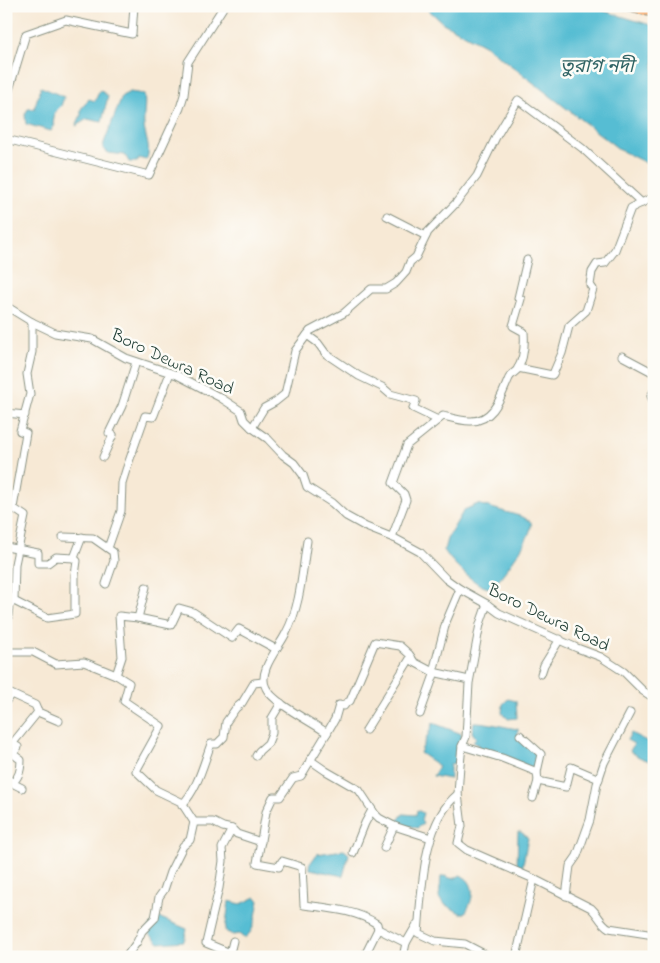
<svg xmlns="http://www.w3.org/2000/svg" width="660" height="963" viewBox="0 0 660 963" font-family="'Indie Flower','Noto Sans Bengali',sans-serif">
<rect width="100%" height="100%" fill="#fdfcf7"/>
<filter id="ink" filterUnits="userSpaceOnUse"><feTurbulence type="fractalNoise" baseFrequency=".02" numOctaves="2"/><feDisplacementMap in="SourceGraphic" scale="10" xChannelSelector="R" yChannelSelector="G"/><feConvolveMatrix kernelMatrix="1 2 1 2 8 2 1 2 1" color-interpolation-filters="sRGB"/></filter>
<filter id="wash" filterUnits="userSpaceOnUse"><feTurbulence type="fractalNoise" baseFrequency=".0096" numOctaves="4" result="noise"/><feDisplacementMap in="SourceGraphic" scale="20" xChannelSelector="R" yChannelSelector="G"/><feGaussianBlur stdDeviation="1.12" result="paint"/><feColorMatrix in="noise" values="0 0 0 0 0 0 0 0 0 0 0 0 0 0 0 0 0 1.4 0 .05"/><feComposite in="paint" operator="in"/></filter>
<g filter="url(#wash)">
<rect width="100%" height="100%" fill="#f7e9d5"/>
<g fill="#56bdd3" stroke="#3a7d84">
<path d="M424 6H597L604 11 654 26V164H648L620 150 486 46 443 23Z"/>
<path d="M41 87 64 97 61 106 55 112 53 124H55L51 131 26 124 25 114 28 109H34Z"/>
<path d="M100 90 108 96 102 122 87 119 76 126 81 115V109L89 99 95 101Z"/>
<path d="M130 92 144 94C146 105 143 115 144 126 145 138 152 149 146 160L139 158 137 162H129L125 155 109 153 103 149 104 143 122 96Z"/>
<path d="M478 504 523 517 531 522C534 536 505 571 496 583L489 588C475 586 451 562 444 550L447 539 464 510Z"/>
<path d="M508 699 516 701 517 718 508 719 502 713 503 704Z"/>
<path d="M474 722C488 722 503 727 518 729V735L539 754 537 770 477 749 479 744H475L473 741 476 738 472 732Z"/>
<path d="M433 723 462 734 456 763 450 764V779L433 776 439 766 420 753Z"/>
<path d="M631 733 654 745V760L652 762 639 757 630 751 634 744 627 740Z"/>
<path d="M417 810 423 813 421 820 423 824 417 828 410 826 406 828 396 823 403 814 416 815Z"/>
<path d="M518 832H521L528 838 522 869 517 867Z"/>
<path d="M344 850 349 854 343 876 310 869 309 865 317 854Z"/>
<path d="M460 875C477 882 474 900 465 913H460L444 904 439 898 441 877 445 876C451 879 455 880 460 875Z"/>
<path d="M256 897 259 901C256 912 256 932 244 938L239 934 233 935 225 931 229 901 241 904Z"/>
<path d="M158 917 187 929 184 941 159 943 146 930Z"/>
</g>
</g>
<g filter="url(#ink)">
<g fill="none" stroke-linecap="round" stroke-linejoin="round">
<g stroke="#8b9384" stroke-width="9">
<g id="minor">
<path d="M6 100 26 34 66 20 132 34 134 6"/>
<path d="M6 139 149 175 180 108 184 95 188 62 224 6"/>
<path d="M387 216 426 236"/>
<path d="M6 306 32 322 55 333 92 339 126 358 177 375 221 398 241 411 244 420 251 427 268 439 283 455 294 463 303 475 307 487 332 503 346 516 366 527 396 539 420 552 446 579 460 589 487 604 499 613 577 648 601 657 624 672 643 691 654 698"/>
<path d="M307 335 318 343 326 354 359 376 382 387 390 394 416 401 413 408 438 420 443 416C451 418 461 421 470 421 494 422 501 396 509 378 511 374 514 373 517 370 524 359 525 345 524 332L513 326 521 299 518 298 527 260"/>
<path d="M622 356 654 373"/>
<path d="M518 368 552 375 553 374 562 353 569 326 586 311 593 289 590 285 592 272 597 264 605 263 615 250 631 208 654 197"/>
<path d="M654 391 651 396 654 403"/>
<path d="M6 413 25 415"/>
<path d="M252 428 264 408 275 402 285 394 295 351 310 331 344 313 371 289H386L396 283 406 272 410 262 416 257 428 232 456 203 477 176 496 137 518 100 582 148 642 203"/>
<path d="M103 457 113 435 109 433 122 406 136 362"/>
<path d="M63 537 93 538 113 552 114 561 106 584"/>
<path d="M392 537 406 500 404 494 393 483 407 445 438 420"/>
<path d="M307 541C302 572 301 605 286 633 279 648 257 671 266 688 273 703 312 722 327 733L301 776 293 778 280 797H273L266 812 257 863 279 867 282 861 302 867 304 905C328 908 357 910 377 924L378 929"/>
<path d="M6 547 38 553V563H48L56 557 74 558"/>
<path d="M108 548 121 511 122 483 126 470 145 416 153 417 154 415 170 373"/>
<path d="M460 589 446 622 433 672 469 680"/>
<path d="M14 601 15 564 25 516 13 508 26 433 20 431 30 394 27 374 32 352V322"/>
<path d="M487 604 480 624 469 683 466 737 462 746 460 765 458 794 462 826 458 843 467 850 534 879 591 908C599 915 600 923 609 928L654 935"/>
<path d="M138 618 171 625 179 608 193 612 232 638 239 629 276 649"/>
<path d="M6 639 9 605 14 601 47 618 75 614V575L77 561 74 558 82 537"/>
<path d="M6 652H33L56 664 84 662 116 675 129 683 124 701 161 726 136 771 156 790 181 802 194 822H213L223 827 232 829 237 834 261 842"/>
<path d="M541 674 544 665 560 639"/>
<path d="M116 675 122 657 119 616 138 618 146 587"/>
<path d="M6 701 11 694 35 705 38 712 12 744 18 747 13 754 21 760C21 768 19 778 12 783L22 788"/>
<path d="M38 712 59 721"/>
<path d="M420 714 435 672"/>
<path d="M366 730 411 657"/>
<path d="M327 733 335 719 339 705 344 706 346 703 350 701 375 642 400 646 409 654 414 662 433 672"/>
<path d="M462 746 502 758 537 772 541 754 520 735"/>
<path d="M256 756 259 751 268 743 272 733V718L281 703"/>
<path d="M310 760 326 771 359 790 375 814 379 818 394 826 431 838"/>
<path d="M537 772 538 781 566 787 571 767 599 779"/>
<path d="M6 777 12 783"/>
<path d="M458 794C422 823 422 890 418 933L435 941 465 944 490 957"/>
<path d="M533 798 538 781"/>
<path d="M182 805C198 788 203 765 211 744H217L224 737 226 722 236 708 242 703 254 683 263 682"/>
<path d="M384 848 394 826"/>
<path d="M353 853 365 823 372 810"/>
<path d="M566 896 570 866 577 856 590 820 597 784 604 763 630 713"/>
<path d="M406 943 417 924"/>
<path d="M230 953 233 941"/>
<path d="M126 957 137 942 142 931 155 918 159 897 164 890 170 872 183 846 190 840 194 822"/>
<path d="M229 957 230 953 206 943 219 888 223 861 222 848 232 829"/>
<path d="M364 957 378 929 406 943 403 957"/>
<path d="M516 957 534 879"/>
</g>
</g>
<g stroke="#8b9384" stroke-width="12">
<path id="highway" d="M626 6 654 12"/>
</g>
<use href="#minor" stroke="#fff" stroke-width="7"/>
<use href="#highway" stroke="#f9bc8a" stroke-width="10"/>
</g>
</g>
<g text-anchor="middle" stroke-width="5" stroke-linejoin="round" paint-order="stroke">
<g font-size="18" fill="#1f3d34" stroke="#fdfcf7">
<text transform="translate(173 361) rotate(25)" y="6">Boro Dewra Road</text>
<text transform="translate(549 617) rotate(26)" y="6">Boro Dewra Road</text>
</g>
<g font-size="19" font-style="italic" fill="#306364" stroke="#fdfcf7">
<text x="597" y="72">তুরাগ নদী</text>
</g>
</g>
<rect width="660" height="963" fill="none" stroke="#fdfcf7" stroke-width="25"/>
</svg>
